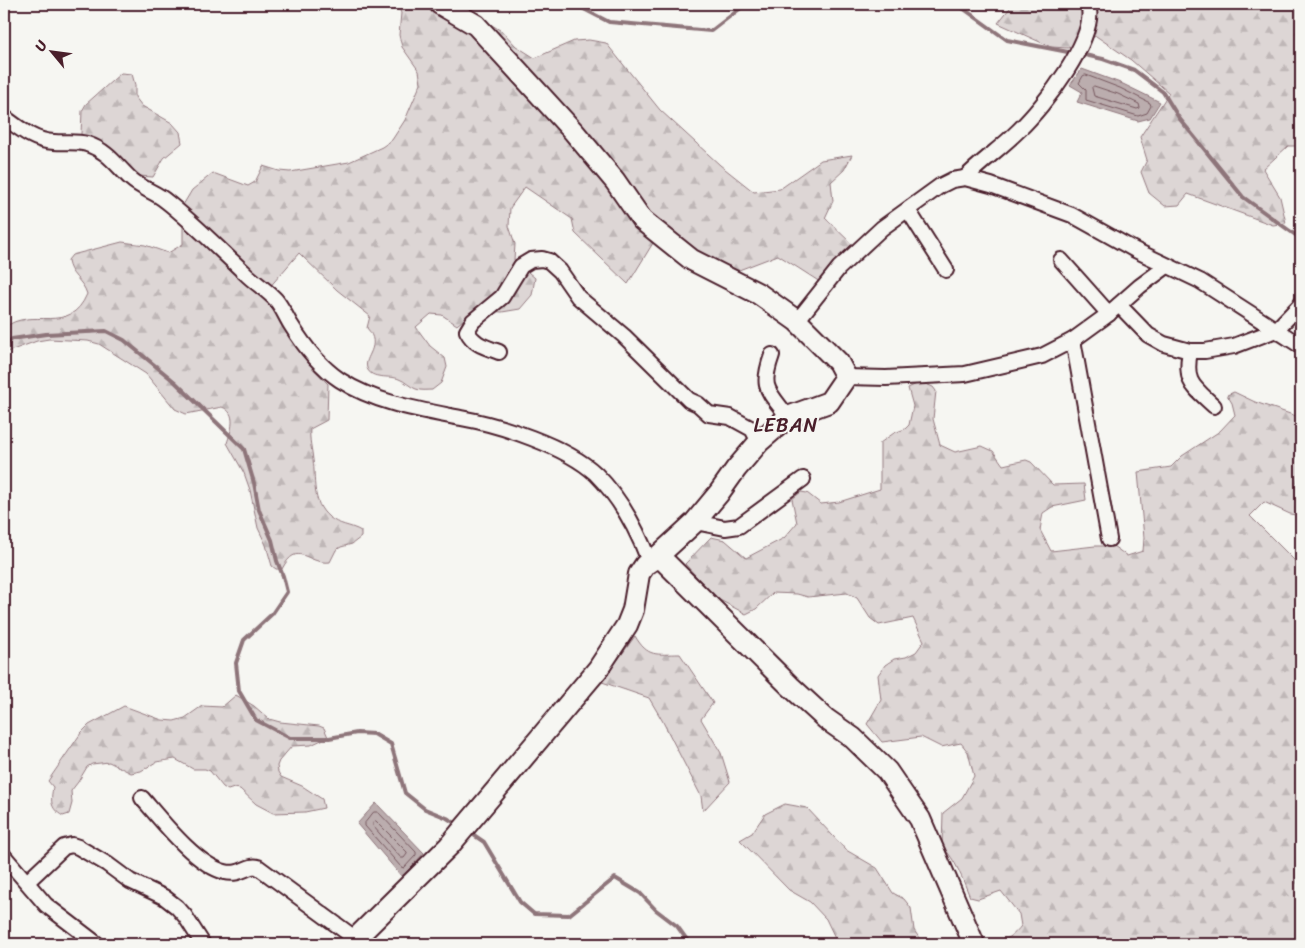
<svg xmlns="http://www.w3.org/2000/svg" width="1305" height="948" viewBox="0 0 1305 948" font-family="Sriracha,sans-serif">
<defs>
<pattern id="forest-firs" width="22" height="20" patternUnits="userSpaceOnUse" patternTransform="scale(1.25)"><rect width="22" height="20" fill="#ddd6d5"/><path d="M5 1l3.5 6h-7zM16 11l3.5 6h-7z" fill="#bfb7b7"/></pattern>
</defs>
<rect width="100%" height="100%" fill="#f6f6f2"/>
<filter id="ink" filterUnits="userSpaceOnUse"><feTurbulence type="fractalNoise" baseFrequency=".02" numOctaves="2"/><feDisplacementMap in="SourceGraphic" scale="10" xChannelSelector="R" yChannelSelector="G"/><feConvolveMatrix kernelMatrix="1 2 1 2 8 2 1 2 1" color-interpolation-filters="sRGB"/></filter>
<g filter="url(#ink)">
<g fill="url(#forest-firs)" stroke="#947a80">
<path d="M397 4H434L484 20 503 32 516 46 535 58 574 41 589 40 606 43 660 110 720 165 754 192 780 189 821 160 852 155 844 170 831 182 833 201 825 218 852 244 834 267 820 282 778 255 739 270 711 278 678 253 653 243 628 284 575 233 572 219 525 187 510 208 509 226 515 244 514 260 535 278 532 295 520 309 502 312 475 310 457 325 442 315 431 314 416 327 430 346 445 358 447 367 441 383 432 390C427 390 421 391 416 389 410 387 405 381 399 379 390 375 371 380 367 368 363 357 383 346 367 328L370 316 337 290 299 253 262 296 290 328 307 362 328 384 327 420 310 429C309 440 312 449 313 460 316 479 311 502 329 517 338 525 351 525 361 531V537L352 544 341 547 336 550 330 562C307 565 298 539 282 569H276L272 566 266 545 258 528 250 490 244 473 227 443C231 431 238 413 222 407L186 414 175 409 146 374 99 344 88 341 49 339 37 341 4 353V328C32 305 69 337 87 294 83 280 69 275 68 260L72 255 122 242 145 245 168 253 183 244V205L192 190 213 173 248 186 255 182 263 166 279 171 290 172 349 162 382 147 392 140 405 120 421 83 419 71 402 47 399 35 401 13Z"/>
<path d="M1013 4H1301V146H1288L1263 169 1280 197 1286 223 1273 225 1188 194 1179 205 1165 206 1149 193 1141 172 1147 160 1140 137 1169 93 1131 60 1096 36 1068 48 1051 47 998 23Z"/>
<path d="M121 73 132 74 135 85V97L142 106 172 123 180 132 182 143 164 158 153 177 138 176 118 172 88 152 81 134 82 111 86 104Z"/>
<path d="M921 382 933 387 936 391 933 419 940 445 955 452 982 446 993 451 1003 465 1026 460 1031 462 1053 485 1084 484 1086 500 1052 507 1043 513 1040 530 1051 551 1095 546H1113L1127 556 1143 551 1144 538 1138 472 1171 467 1182 456 1220 431 1235 415 1232 403 1227 395 1234 392 1255 402 1296 416 1301 424V516L1290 514 1264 502 1250 516 1296 562 1301 559V944H987C1003 941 1010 940 1021 926L1019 914 1001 891 978 899 970 897C962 878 956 860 942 846L943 813 962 798 974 776 968 752 961 743 941 747 921 737 882 742 867 724 881 700 878 675 885 665 894 659 906 657 916 652 924 641 913 618 879 625 870 618 857 598 847 593 808 597 797 594 773 593 756 609 746 614 716 598 685 564 711 537 725 540 746 558 784 538 797 523 792 499 801 492 807 493 821 504 839 502 880 489V443L894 433 905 429 909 425 913 406 908 388Z"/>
<path d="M635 636C648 658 656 654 680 654L713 703 701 719 721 753 730 782 703 811 701 796 662 720 649 698 602 682Z"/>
<path d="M236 695 254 706 269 719 280 722 319 726 324 728 328 737 311 745 292 746 279 761 277 766 278 772 281 777 302 786 322 799 324 808 305 812 273 813 256 804 240 789 234 788 228 790 223 787 210 771 205 769H193L175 759 156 762 141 771 131 773 109 762 92 764 87 767 78 782 71 791 72 803 69 814 63 816C49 808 51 800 53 787L48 781 81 733 89 725 124 706 162 720 174 721 185 718 202 706 222 707Z"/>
<path d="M785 804 807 808 846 850 877 868 893 893 904 899 911 908 914 930 923 944H838L826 919 810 902 789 890 740 840 752 833 765 814Z"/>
</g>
<g fill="#bbadae" stroke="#8e747a">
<path d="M1082 69 1123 84 1160 102 1150 118 1138 121 1077 102 1082 92 1070 85Z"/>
<path d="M376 803 424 853 402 877 357 824Z"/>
</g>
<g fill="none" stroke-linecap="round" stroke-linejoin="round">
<g stroke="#77585f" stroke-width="1">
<path d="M1086 75 1120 88 1150 103 1151 106 1147 113 1138 116 1086 100V90L1079 83 1083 76Z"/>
<path d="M1094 86 1118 94 1139 104 1140 108 1137 109 1094 96 1092 88Z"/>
<path d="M374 812H378L416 852V855L404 868 401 867 365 826V823Z"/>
<path d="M376 821 407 852V854L404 858H401L373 826V823Z"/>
</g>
<g stroke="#8e747a" stroke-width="4">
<path d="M574 4 609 22 711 31 746 4"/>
<path d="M957 4 1007 40 1073 53"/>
<path d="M1080 54 1103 59 1134 70 1163 92 1179 118 1243 197 1301 239"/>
<path d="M4 347 12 339 46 334 106 331 124 340 175 382 244 449 254 483 259 510 272 540 277 561 283 576 287 592 272 614 244 640 236 663 239 691 256 720 290 738H329L357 733 374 734 391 744 405 793 425 809 447 818 458 825"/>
<path d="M468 831 484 842 520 902 534 914 569 915 615 878 640 893 656 910 677 926 690 944"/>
</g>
<g stroke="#4a1f2b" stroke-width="18">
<g id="street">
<path d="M4 117C19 128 34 141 54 142 65 143 76 141 87 144 108 151 116 165 131 179 142 189 156 192 166 201 194 223 219 249 245 273 255 283 267 290 276 300 282 307 286 317 291 325 304 346 319 366 340 380 375 403 420 410 461 418 500 425 566 446 596 474 621 499 637 529 649 561"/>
<path d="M965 178C982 161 1002 147 1019 130 1043 107 1099 37 1088 4"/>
<path d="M908 210 946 270"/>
<path d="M1061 260 1109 314"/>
<path d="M1119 305 1148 335 1164 344 1190 351H1205L1234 346 1276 330 1301 304"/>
<path d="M797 321 839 268 882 228 940 186 952 180 965 178 991 185 1072 215 1135 250 1200 281 1301 346"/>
<path d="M1073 340 1109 539"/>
<path d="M1190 351C1184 383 1193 386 1214 406"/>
<path d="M499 352C486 347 474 345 467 331L473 321 502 297 521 266 531 260 542 259 549 261 560 271 578 297 624 336 689 400 698 404 709 414 730 417 752 429 759 442"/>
<path d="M772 355C760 389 768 390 788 417"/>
<path d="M846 377 886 378 965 374 1042 356 1073 340 1106 316 1140 286 1167 266"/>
<path d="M695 522 725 528 739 526 803 479"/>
<path d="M142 798C161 820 196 865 225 872 241 876 248 864 258 867L356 939"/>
<path d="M4 856 46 905 97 944"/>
<path d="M27 882 64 847 72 845 78 847 107 864 130 881 164 897 177 907 185 916 203 944"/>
</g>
</g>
<g stroke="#4a1f2b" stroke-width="24">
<g id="secondary">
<path d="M440 4 476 25 574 132 615 181 642 220 692 260 759 294 797 321 838 362 846 377 829 402 788 417 759 442 736 469 719 493 695 522 657 557"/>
<path d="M350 944 449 846 598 669 627 625 633 610 639 574 645 565 657 557 664 561 790 686 826 719 853 738 887 771 920 819 974 944"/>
</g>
</g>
<use href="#street" stroke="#f6f6f2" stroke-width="14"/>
<use href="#secondary" stroke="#f6f6f2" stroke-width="20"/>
</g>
</g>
<g text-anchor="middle" stroke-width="4" stroke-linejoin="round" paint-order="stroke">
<g font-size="20" letter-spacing="1" fill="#4a1f2b" stroke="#f6f6f2">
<text x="786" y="432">LEBAN</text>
</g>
</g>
<rect width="1305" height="948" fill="none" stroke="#f6f6f2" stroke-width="20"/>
<rect x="10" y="10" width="1285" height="928" fill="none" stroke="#4a1f2b" stroke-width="2" filter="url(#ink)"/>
<g transform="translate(52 52) rotate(299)" stroke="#f6f6f2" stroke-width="4" paint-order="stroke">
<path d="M0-4L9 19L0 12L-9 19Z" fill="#4a1f2b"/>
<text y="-8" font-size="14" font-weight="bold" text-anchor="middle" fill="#4a1f2b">U</text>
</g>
</svg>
